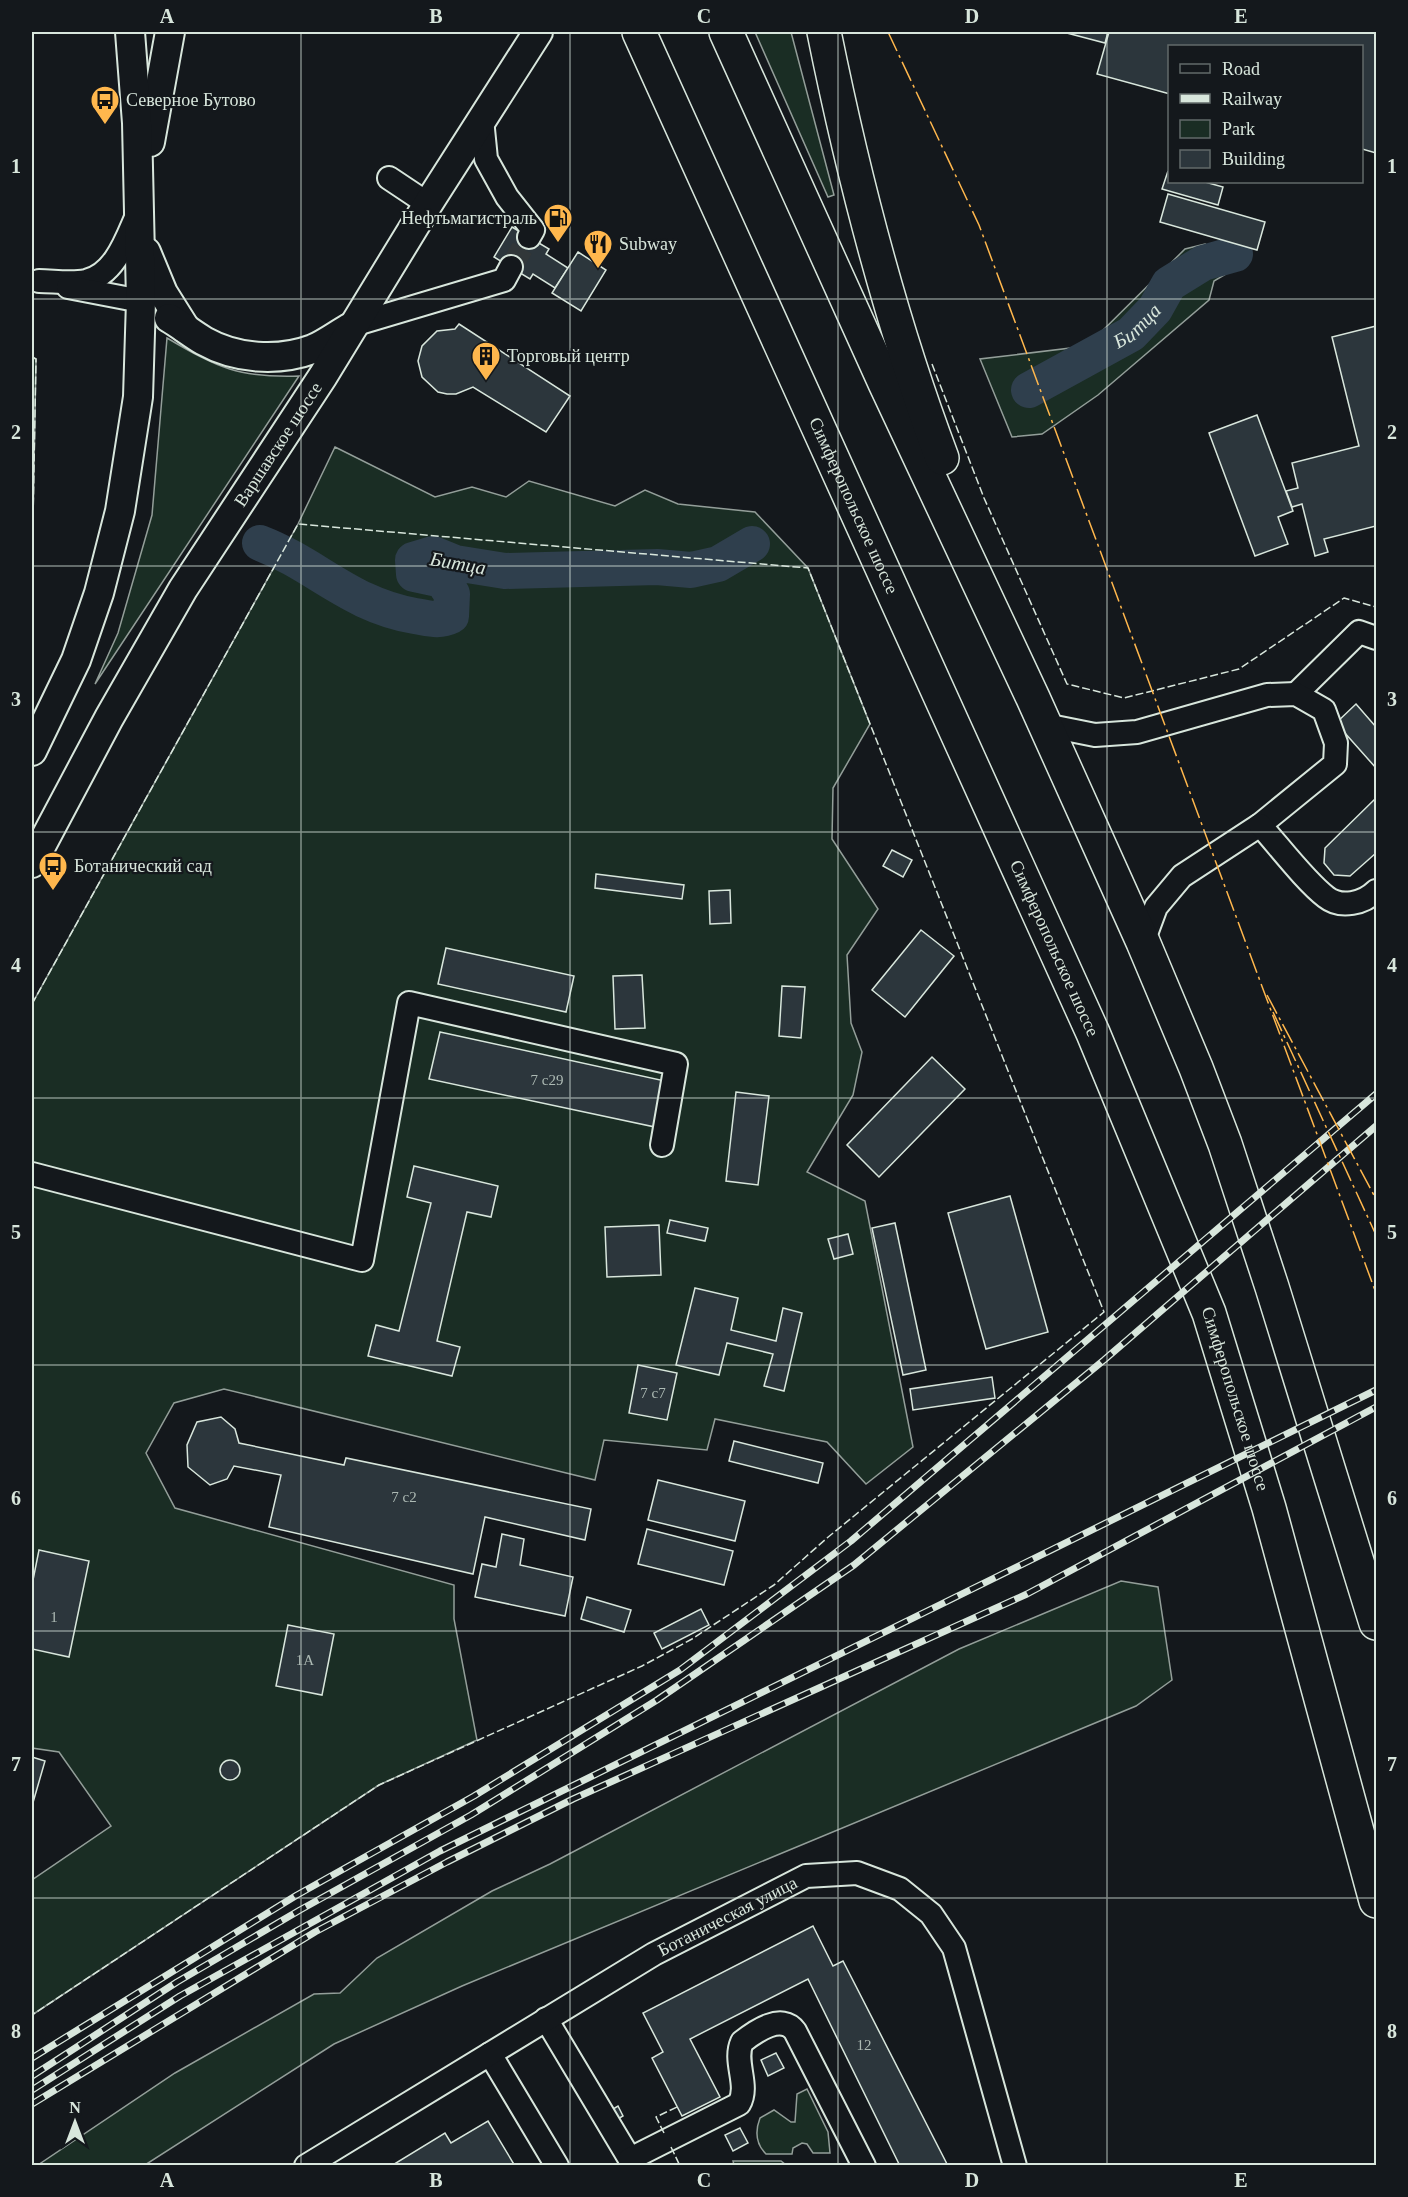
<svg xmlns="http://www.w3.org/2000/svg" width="1408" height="2197" viewBox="0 0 1408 2197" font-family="'Times New Roman',serif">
<rect width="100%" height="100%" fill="#14181c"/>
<g fill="#1a2d24" stroke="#939e99" stroke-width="1.5">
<path d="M755 32H791L834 195 828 197Z"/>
<path d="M1205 244 1241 265 1214 281 1209 300 1098 395 1042 434 1012 437 980 359 1087 346 1185 249Z"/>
<path d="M167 338C218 368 239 378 299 376L95 684 118 633 152 515Z"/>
<path d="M32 357 36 359 32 574Z"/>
<path d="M335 447 435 497 472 487 506 497 529 481 615 506 645 490 678 504 755 512 808 568 870 724 833 788 832 839 878 909 847 955 851 1023 862 1052 853 1095 807 1172 865 1201 913 1447 866 1484 827 1442 715 1419 707 1450 604 1440 595 1480 224 1389 174 1403 146 1453 175 1508 454 1585V1619L477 1740 379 1785 32 2015V1880L111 1826 59 1752 32 1748V1004L298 524Z"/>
<path d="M1121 1581 1158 1587 1172 1680 1136 1706 462 1986 334 2044 145 2165H38L175 2073 314 1994 340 1993 377 1958 492 1891 550 1864 959 1649Z"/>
<path d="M807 2089 828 2132 830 2153H813L807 2144 802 2143 793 2148 792 2154H766C755 2143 755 2131 760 2118L774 2110 791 2122H795L797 2094Z"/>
<path d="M733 2161H781L786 2165H734Z"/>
</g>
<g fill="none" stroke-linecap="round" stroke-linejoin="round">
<g stroke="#2f3f4d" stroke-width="36">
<path id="s1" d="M1029 390 1131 334 1155 309 1169 284 1203 263 1235 254"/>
<path d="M260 543C317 565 350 605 415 616 428 618 439 622 451 616L452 594 442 580 414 574 413 560 433 554 455 563 505 571 657 567 691 570 718 564 752 544"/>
</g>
</g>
<g fill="#2c363c" stroke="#d8e6dc" stroke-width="1.5">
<path d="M1063 32H1108L1105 43Z"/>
<path d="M1109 32H1376V153L1362 149V46H1170V94L1097 74Z"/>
<path d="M1168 171 1170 182H1205L1223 187 1218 205 1162 189Z"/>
<path d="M1168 194 1265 222 1257 250 1160 222Z"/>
<path d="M512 227 549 249 546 254 568 268 555 288 533 274 530 279 494 257Z"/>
<path d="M578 252 606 270 581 311 552 293Z"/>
<path d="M459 324 570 396 546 432 473 387 456 394H447L438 392 422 377 418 361 422 346 437 331 455 329Z"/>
<path d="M1376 326V526L1324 539 1328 552 1315 556 1302 504 1292 507 1286 491 1298 488 1292 463 1359 446 1332 337Z"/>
<path d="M1257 415 1293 511 1278 517 1288 544 1255 556 1209 433Z"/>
<path d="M1356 704 1376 727V768L1336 723Z"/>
<path d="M1376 798V853L1350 876 1334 875 1324 863 1325 848Z"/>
<path d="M892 850 912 860 903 877 883 866Z"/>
<path d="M596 874 684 885 682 899 595 888Z"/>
<path d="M730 890 731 923 710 924 709 891Z"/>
<path d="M921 930 954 956 905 1017 872 990Z"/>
<path d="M446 948 574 976 566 1012 438 984Z"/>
<path d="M642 975 645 1028 615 1029 613 976Z"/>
<path d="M782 986 805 987 801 1038 779 1036Z"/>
<path d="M440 1032 665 1081 655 1127 429 1079Z"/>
<path d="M932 1057 965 1089 879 1177 847 1145Z"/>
<path d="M736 1092 769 1096 758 1185 726 1181Z"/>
<path d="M414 1166 498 1186 491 1217 467 1212 437 1341 460 1347 452 1376 368 1356 376 1325 399 1331 431 1203 407 1197Z"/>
<path d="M1010 1196 1048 1332 986 1349 948 1213Z"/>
<path d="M670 1220 708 1228 705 1241 667 1233Z"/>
<path d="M895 1223 926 1370 903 1375 872 1228Z"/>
<path d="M659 1225 661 1275 607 1277 605 1227Z"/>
<path d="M848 1234 853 1254 834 1259 828 1239Z"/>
<path d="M695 1288 738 1298 731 1330 776 1341 783 1308 802 1313 784 1391 764 1386 773 1354 727 1343 719 1375 676 1365Z"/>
<path d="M638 1365 677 1373 667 1420 629 1413Z"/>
<path d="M992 1377 995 1398 913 1410 910 1389Z"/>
<path d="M221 1417 235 1429 239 1443 344 1465 346 1458 591 1509 585 1540 485 1517 473 1574 269 1527 281 1475 234 1466 227 1479 210 1485 188 1467 187 1445 197 1422Z"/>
<path d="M734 1441 823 1463 818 1483 729 1461Z"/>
<path d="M658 1480 745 1501 735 1541 648 1520Z"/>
<path d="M647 1529 733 1551 724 1585 638 1564Z"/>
<path d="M502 1534 524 1539 520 1565 573 1577 565 1616 475 1597 482 1564 496 1567Z"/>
<path d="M39 1550 89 1561 69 1657 32 1649V1585Z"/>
<path d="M587 1597 631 1610 624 1632 581 1619Z"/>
<path d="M701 1609 709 1625 662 1649 654 1633Z"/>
<path d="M288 1625 334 1634 322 1695 276 1686Z"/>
<path d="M32 1757 45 1761 32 1806Z"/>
<circle cx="230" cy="1770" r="10"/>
<path d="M813 1926 833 1966 843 1961 948 2166H900L808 1979 690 2039 720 2097 682 2116 652 2058 663 2052 643 2013Z"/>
<path d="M776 2053 784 2068 768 2076 761 2060Z"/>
<path d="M618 2106 623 2116 618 2119 613 2109Z"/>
<path d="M488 2121 515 2166H391L445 2133 451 2143Z"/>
<path d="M740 2128 748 2143 733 2151 725 2135Z"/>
</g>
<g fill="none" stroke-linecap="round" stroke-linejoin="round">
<path stroke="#313739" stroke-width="22" stroke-dasharray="22 11" stroke-linecap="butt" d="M511 267 529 237"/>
<g stroke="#d8e6dc" stroke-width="26">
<g id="minor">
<path d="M482 119 486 159 507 197 533 230 529 237"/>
<path d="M389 178 428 204"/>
<path d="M39 281C53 281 71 284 86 281 116 274 127 237 138 213"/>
<path d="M68 287 141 301"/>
<path d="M353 325 504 280 511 267"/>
<path d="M1296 694 1359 632 1376 638"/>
<path d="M1045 725 1095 735 1137 732 1267 695 1296 694 1324 710 1336 743 1335 764 1260 825 1182 876 1156 907 1143 942"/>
<path d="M1260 825C1278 845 1306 882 1326 897 1341 909 1364 903 1376 891"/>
<path d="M32 1174 362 1260 409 1003 676 1064 662 1145"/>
<path d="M546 2019 634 2166"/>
<path d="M490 2054 557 2166"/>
<path d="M630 2159 739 2104C750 2085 733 2062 742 2042 756 2031 782 2013 795 2031L864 2166"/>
<path id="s2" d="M306 2166 654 1954 806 1876 857 1873 900 1889 931 1914 954 1948 1015 2166"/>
</g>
</g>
<g stroke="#d8e6dc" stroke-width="32">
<g id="major">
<path d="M150 142 170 32"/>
<path d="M146 252 163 293 185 328"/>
<path d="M169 318C181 325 192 334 204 341 236 359 278 362 313 349 325 344 337 335 349 328"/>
<path d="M32 751 76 660 99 593 120 511 138 397 141 301 137 123 130 32"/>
<path id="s3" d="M32 863 109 718 183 589 323 376 428 204 538 32"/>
</g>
</g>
<g stroke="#d8e6dc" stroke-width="36">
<g id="highway">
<path id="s4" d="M639 32 1093 1033 1209 1313 1269 1508 1376 1901"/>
<path d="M726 32 885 383 1033 698 1143 942 1196 1068 1225 1144 1272 1287 1376 1623"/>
<path d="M824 32C853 175 890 320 942 458"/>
</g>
</g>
<use href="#minor" stroke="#14181c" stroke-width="22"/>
<use href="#major" stroke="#14181c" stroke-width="28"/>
<use href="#highway" stroke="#14181c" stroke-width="33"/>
<g stroke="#d8e6dc" stroke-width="7">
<g id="rail">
<path d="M32 2058 297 1895 474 1796 680 1670 851 1541 1376 1094"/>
<path d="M32 2076 177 1982 300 1910 471 1815 657 1700 854 1565 1104 1360 1376 1126"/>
<path d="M32 2090 180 1996 440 1851 1376 1390"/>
<path d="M32 2104 315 1932 447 1862 573 1799 1027 1594 1376 1407"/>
</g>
</g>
<use href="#rail" stroke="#14181c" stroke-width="4.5" stroke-dasharray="14" stroke-linecap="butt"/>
<g stroke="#d8e6dc" stroke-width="1.5" stroke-dasharray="8 3" stroke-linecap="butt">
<path d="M32 357 36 359 32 574"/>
<path d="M932 364 984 498 1067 684 1124 698 1239 669 1344 598 1376 607"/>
<path d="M32 1004 298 524 808 568 1104 1312 827 1538 774 1585 692 1639 642 1666 379 1785 32 2015"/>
<path d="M664 2133 656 2117 677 2107"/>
<path d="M671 2147 680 2166"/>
</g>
<g stroke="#ffb74d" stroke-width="1.5" stroke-dasharray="21 4.5 3 4.5" stroke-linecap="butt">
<path d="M888 32 979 225 1376 1293"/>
<path d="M1267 995 1376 1199"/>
<path d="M1273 1012 1376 1235"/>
</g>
</g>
<path fill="none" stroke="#d8e6dc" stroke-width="1.5" stroke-opacity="0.55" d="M301 32V2166M570 32V2166M838 32V2166M1107 32V2166M32 299H1376M32 566H1376M32 832H1376M32 1098H1376M32 1365H1376M32 1631H1376M32 1898H1376"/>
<defs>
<g id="bus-pin" transform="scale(1.5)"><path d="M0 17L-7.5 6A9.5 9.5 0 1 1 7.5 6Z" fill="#ffb74d" stroke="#14181c"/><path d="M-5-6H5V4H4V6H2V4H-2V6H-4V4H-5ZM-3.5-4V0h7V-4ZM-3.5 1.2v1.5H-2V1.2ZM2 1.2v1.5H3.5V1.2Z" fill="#111"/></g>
<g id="fuel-pin" transform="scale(1.5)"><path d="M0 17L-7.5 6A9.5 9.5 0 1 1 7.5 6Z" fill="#ffb74d" stroke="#14181c"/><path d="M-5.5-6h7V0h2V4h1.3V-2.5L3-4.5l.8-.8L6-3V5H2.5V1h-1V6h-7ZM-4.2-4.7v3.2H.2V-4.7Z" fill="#111"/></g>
<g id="restaurant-pin" transform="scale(1.5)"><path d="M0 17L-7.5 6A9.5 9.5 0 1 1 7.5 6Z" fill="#ffb74d" stroke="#14181c"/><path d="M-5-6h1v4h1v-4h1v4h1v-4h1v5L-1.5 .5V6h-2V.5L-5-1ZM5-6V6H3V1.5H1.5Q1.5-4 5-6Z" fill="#111"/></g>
<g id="building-pin" transform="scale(1.5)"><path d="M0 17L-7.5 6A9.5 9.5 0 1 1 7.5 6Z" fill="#ffb74d" stroke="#14181c"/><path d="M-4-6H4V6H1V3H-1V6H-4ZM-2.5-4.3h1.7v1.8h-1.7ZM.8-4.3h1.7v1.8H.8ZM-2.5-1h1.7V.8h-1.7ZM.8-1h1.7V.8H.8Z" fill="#111"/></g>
</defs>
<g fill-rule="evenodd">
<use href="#bus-pin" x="105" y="100"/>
<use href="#fuel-pin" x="558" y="218"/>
<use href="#restaurant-pin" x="598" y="244"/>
<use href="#building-pin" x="486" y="356"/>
<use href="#bus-pin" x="53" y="866"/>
</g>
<g text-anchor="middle" stroke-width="4.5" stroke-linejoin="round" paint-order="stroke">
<g font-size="15" fill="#adbab4">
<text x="547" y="1085">7 с29</text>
<text x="653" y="1398">7 с7</text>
<text x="404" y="1502">7 с2</text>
<text x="54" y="1622">1</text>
<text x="305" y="1665">1А</text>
<text x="864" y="2050">12</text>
</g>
<g font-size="18" fill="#d8e6dc" stroke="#14181c" text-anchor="start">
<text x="126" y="106">Северное Бутово</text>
<text x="537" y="224" text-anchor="end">Нефтьмагистраль</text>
<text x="619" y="250">Subway</text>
<text x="507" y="362">Торговый центр</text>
<text x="74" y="872">Ботанический сад</text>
</g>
<g font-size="18" fill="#d8e6dc" stroke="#14181c">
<text dy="6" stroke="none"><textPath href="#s3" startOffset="486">Варшавское шоссе</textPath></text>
<text dy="6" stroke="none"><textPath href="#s4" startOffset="520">Симферопольское шоссе</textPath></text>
<text dy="6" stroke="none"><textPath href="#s4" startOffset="1006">Симферопольское шоссе</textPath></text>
<text dy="6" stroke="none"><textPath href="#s4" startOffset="1492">Симферопольское шоссе</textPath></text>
<text dy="6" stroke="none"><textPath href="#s2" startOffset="490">Ботаническая улица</textPath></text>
</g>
<g font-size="20" font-style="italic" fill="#d8e6dc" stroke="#14181c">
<text dy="7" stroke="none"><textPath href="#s1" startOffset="126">Битца</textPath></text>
<text transform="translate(458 563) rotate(10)" y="7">Битца</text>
</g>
</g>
<rect width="1408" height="2197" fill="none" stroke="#14181c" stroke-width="66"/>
<rect x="1168" y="45" width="195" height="138" fill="#14181c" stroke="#626a69" stroke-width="1.5"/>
<rect x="1180" y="64" width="30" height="9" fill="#14181c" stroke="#626a69" stroke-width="1.5"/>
<text x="1222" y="75" font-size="18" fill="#d8e6dc">Road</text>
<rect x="1180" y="94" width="30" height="9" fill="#d8e6dc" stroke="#626a69" stroke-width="1.5"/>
<text x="1222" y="105" font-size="18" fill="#d8e6dc">Railway</text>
<rect x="1180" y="120" width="30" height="18" fill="#1a2d24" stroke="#626a69" stroke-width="1.5"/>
<text x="1222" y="135" font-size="18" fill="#d8e6dc">Park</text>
<rect x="1180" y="150" width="30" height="18" fill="#2c363c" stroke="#626a69" stroke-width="1.5"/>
<text x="1222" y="165" font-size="18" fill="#d8e6dc">Building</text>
<g transform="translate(75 2122)" stroke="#14181c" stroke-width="4.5" paint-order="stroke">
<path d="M0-4.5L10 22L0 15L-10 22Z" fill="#d8e6dc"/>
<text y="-9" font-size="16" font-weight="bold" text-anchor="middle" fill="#d8e6dc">N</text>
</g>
<rect x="33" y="33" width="1342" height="2131" fill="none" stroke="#d8e6dc" stroke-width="2"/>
<g font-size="20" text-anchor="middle" font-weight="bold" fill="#d8e6dc">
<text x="167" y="23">A</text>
<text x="436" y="23">B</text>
<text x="704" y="23">C</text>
<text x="972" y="23">D</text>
<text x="1241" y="23">E</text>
<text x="16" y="173">1</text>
<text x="1392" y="173">1</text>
<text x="16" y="439">2</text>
<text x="1392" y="439">2</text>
<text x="16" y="706">3</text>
<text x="1392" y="706">3</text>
<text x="16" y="972">4</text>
<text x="1392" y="972">4</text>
<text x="16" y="1239">5</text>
<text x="1392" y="1239">5</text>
<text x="16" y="1505">6</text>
<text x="1392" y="1505">6</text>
<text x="16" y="1771">7</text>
<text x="1392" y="1771">7</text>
<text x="16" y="2038">8</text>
<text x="1392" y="2038">8</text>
<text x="167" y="2187">A</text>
<text x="436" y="2187">B</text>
<text x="704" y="2187">C</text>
<text x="972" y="2187">D</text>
<text x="1241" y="2187">E</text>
</g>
</svg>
